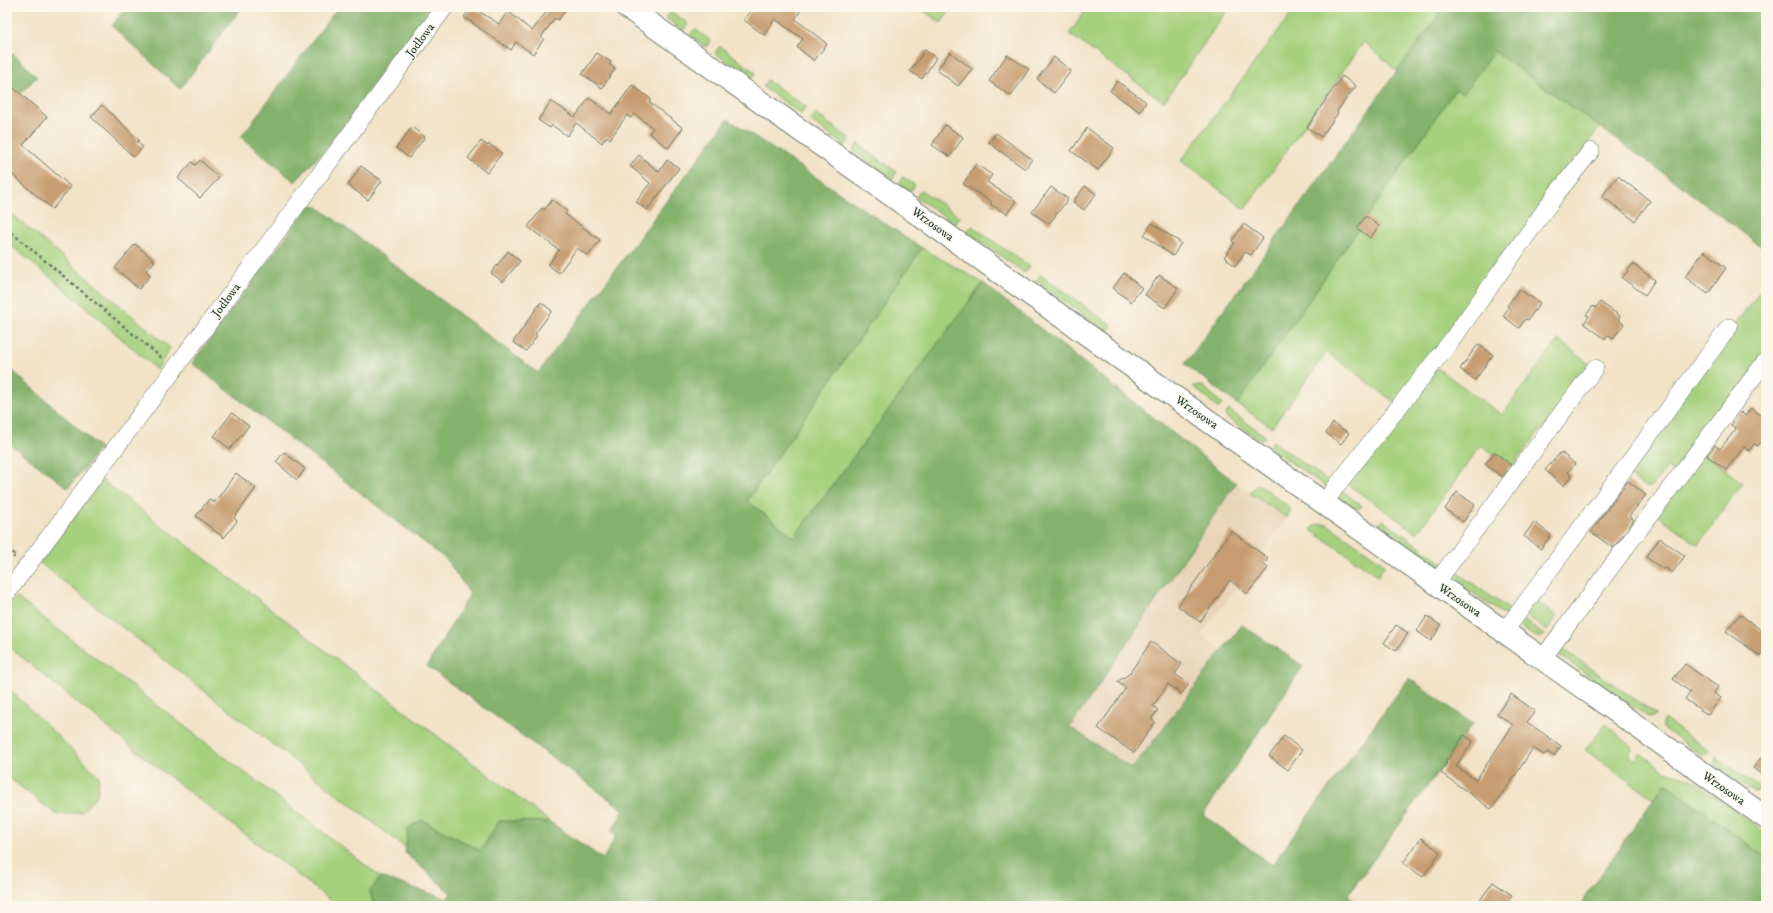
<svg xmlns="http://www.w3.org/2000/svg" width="1773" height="913" viewBox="0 0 1773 913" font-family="'IM FELL DW Pica',serif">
<rect width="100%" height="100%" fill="#fbf7ec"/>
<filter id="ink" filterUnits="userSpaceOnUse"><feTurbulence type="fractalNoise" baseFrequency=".025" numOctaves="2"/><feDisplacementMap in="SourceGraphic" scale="8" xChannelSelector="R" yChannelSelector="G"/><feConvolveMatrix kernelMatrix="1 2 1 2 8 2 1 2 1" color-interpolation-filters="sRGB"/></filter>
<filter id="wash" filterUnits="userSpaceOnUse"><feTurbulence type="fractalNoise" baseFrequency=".012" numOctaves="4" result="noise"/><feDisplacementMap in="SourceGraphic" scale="16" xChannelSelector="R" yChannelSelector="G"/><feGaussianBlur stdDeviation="0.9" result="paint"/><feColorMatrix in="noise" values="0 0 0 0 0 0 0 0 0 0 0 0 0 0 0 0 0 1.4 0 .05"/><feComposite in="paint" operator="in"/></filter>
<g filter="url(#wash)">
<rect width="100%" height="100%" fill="#f2e3c7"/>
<path fill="#e9d4b8" d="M1236 483 1287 518 1201 635 1223 651 1132 769 1069 726Z"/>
<g fill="#a5d07d" stroke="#628658">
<path d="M918 7H953L941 23Z"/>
<path d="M1088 7H1229L1164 102 1069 34Z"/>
<path d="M1296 7H1431L1440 14 1397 71 1364 42 1245 209 1181 161Z"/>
<path d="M671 11 688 24 683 31 666 18Z"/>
<path d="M695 29 711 41 706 47 690 35Z"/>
<path d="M720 46 756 73 751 79 715 53Z"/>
<path d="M1494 51 1600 127 1397 404 1327 352 1272 427 1237 404 1455 90 1464 92Z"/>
<path d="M767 80 806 107 801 114 763 87Z"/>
<path d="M816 114 850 139 845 146 811 121Z"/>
<path d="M858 144 897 172 892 179 853 151Z"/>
<path d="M903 177 915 185 910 192 898 184Z"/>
<path d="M921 190 960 217 955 224 916 197Z"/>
<path d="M7 210 170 348 157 370 80 302 7 242Z"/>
<path d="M972 226 1030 267 1025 273 967 232Z"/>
<path d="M922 248 983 283 794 537 747 501Z"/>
<path d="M1040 275 1112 325 1107 332 1036 281Z"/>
<path d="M1766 283V351L1676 473 1667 467 1651 487H1645L1626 474Z"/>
<path d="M1558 340 1592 366 1512 466 1495 452 1493 454 1481 445 1417 533 1347 484 1437 368 1502 415Z"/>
<path d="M1193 386H1203L1222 404 1219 408 1216 407Z"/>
<path d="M1229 410 1265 436 1264 438 1257 439 1226 417V414Z"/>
<path d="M1273 441 1332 484 1327 487 1325 486 1273 450 1270 445Z"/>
<path d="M1700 451 1743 483 1698 545 1656 514Z"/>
<path d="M102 480 550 822 499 821 481 851 422 820 408 828 406 848 40 563Z"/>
<path d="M1257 485 1262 486 1290 508V512L1287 518 1250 493Z"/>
<path d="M1341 490 1362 506 1360 508 1355 509 1340 497Z"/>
<path d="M1383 520 1445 565 1437 567 1378 526Z"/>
<path d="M1320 524H1327L1382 562 1384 566 1378 576 1311 530 1314 526Z"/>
<path d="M1452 569 1513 612 1508 616 1504 615 1452 578Z"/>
<path d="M16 597 381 877 370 891 374 906H338L144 757 7 645V609Z"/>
<path d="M1533 598 1557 616 1547 631 1522 612Z"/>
<path d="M1520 617 1544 635 1541 637C1534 638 1521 629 1518 622Z"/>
<path d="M1556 644 1656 714 1652 718 1648 717 1559 655Z"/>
<path d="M7 687 99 776 97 795 82 812 57 815 7 776Z"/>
<path d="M1664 719 1709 751 1707 754 1701 755 1663 728V721Z"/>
<path d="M1606 724 1633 748 1628 755 1635 760 1640 753 1665 771 1691 779 1766 833V858L1666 783 1654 799 1585 750Z"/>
<path d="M1716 757 1761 789 1759 791 1753 792 1715 765Z"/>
</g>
<g fill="#84b26c" stroke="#527850">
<path d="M126 7H242L180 89 112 26Z"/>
<path d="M338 7H435L330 144 295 182 241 137Z"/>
<path d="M1431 7H1766V250L1673 180 1494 51 1464 93 1455 90 1237 404 1185 364 1397 71 1440 14Z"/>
<path d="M7 48 37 77 20 94 7 82Z"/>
<path d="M728 119 922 248 747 501 794 537 983 283 1236 483 1070 727 1132 769 1242 625 1303 666 1203 815 1272 865 1409 678 1473 724 1347 896 1362 906H374L370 891 381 877 447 899 451 893 405 853 408 828 422 820 481 851 499 821 550 822 603 859 616 836 611 831 624 810 427 666 470 594 447 560 192 363 309 206 318 207 538 373Z"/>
<path d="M7 366 100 448 68 488 7 442Z"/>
<path d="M1665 783 1766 858V906H1579Z"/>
</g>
<g id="blocks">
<g fill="#c69c6f">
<path d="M472 7 499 24 508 11 532 31 547 11 542 7H568L558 20 555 18 541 37 544 39 533 54 516 42 511 50 464 17Z"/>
<path d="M754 7H803L795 19 827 44 814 61 797 47 803 39 775 19 764 35 744 20Z"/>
<path d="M925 50 936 58 922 79 910 71Z"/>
<path d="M950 52 972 69 958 86 937 70Z"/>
<path d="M597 53 611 62 609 64 615 69 602 88 582 74Z"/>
<path d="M1007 55 1029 69 1011 96 989 81Z"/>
<path d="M1054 57 1071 71 1054 93 1037 79Z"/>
<path d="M1342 76 1356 86 1337 111 1338 113 1321 137 1307 127Z"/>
<path d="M1117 81 1146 102 1140 112 1110 91Z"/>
<path d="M7 82 47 117 23 145 71 187 52 209 7 170Z"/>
<path d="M632 85 651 99 649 102 683 128 668 148 649 133 653 128 634 114 631 118 627 115 610 139 607 136 602 143 576 123 567 136 552 125 550 128 538 120 551 101 575 117 589 98 611 114Z"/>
<path d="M102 105 139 140 137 142 143 147 134 157 91 117Z"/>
<path d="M945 125 963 137 950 157 932 145Z"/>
<path d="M412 127 425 137 409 158 396 148Z"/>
<path d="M1087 128 1114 148 1098 170 1071 151Z"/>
<path d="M996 133 1032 159 1025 169 989 143Z"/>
<path d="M481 141 488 146 489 144 502 153 487 173 468 158Z"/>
<path d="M639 155 659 172 667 160 679 168 647 210 636 202 650 183 630 166Z"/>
<path d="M200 160 219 178 200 198 178 178 192 162 195 165Z"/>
<path d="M976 164 992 175 987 182 1016 201 1007 214 990 204 992 202 963 184Z"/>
<path d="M361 166 382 181 368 200 348 185Z"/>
<path d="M1618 176 1650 201 1635 221 1602 196Z"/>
<path d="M1085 186 1096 194 1084 210 1073 202Z"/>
<path d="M1051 187 1068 199 1049 224 1032 212Z"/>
<path d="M552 200 567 211 565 214 600 240 588 256 577 248 559 273 548 265 559 250 528 227 542 208 544 210Z"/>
<path d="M1366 216 1379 226 1370 238 1357 228Z"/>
<path d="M1152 223 1181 243 1173 256 1144 235Z"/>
<path d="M1244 224 1263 238 1251 255 1245 252 1235 266 1224 257 1235 243 1232 241Z"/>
<path d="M135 244 155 261 146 271 151 275 139 289 115 268Z"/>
<path d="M508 251 520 261 503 282 491 273Z"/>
<path d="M1704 251 1726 268 1708 294 1685 277Z"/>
<path d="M1633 264 1655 280 1645 295 1622 278Z"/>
<path d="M1124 273 1142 288 1131 302 1113 288Z"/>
<path d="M1159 275 1178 288 1165 308 1145 295Z"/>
<path d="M1519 289 1540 303 1528 320 1525 319 1519 328 1503 316 1509 307 1507 306Z"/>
<path d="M541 302 552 311 535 334 537 336 526 351 513 342Z"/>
<path d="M1600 302 1620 316 1618 319 1624 324 1613 339 1608 335 1605 339 1584 323 1589 316 1586 315 1593 306 1596 308Z"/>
<path d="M1478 344 1493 355 1475 380 1460 369Z"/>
<path d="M1751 408 1766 419V435L1758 446 1754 444 1749 451 1744 447 1726 470 1707 456 1715 445 1720 449 1736 429 1731 425 1741 412 1745 416Z"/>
<path d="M232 413 249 426 230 449 214 436Z"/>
<path d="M1333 423 1349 433 1341 444 1326 433Z"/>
<path d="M284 452 305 469 297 480 276 462Z"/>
<path d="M1495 452 1511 465 1502 477 1485 464Z"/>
<path d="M1561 452 1575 464 1568 472 1572 476 1563 486 1545 470Z"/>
<path d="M236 473 256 488 234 518 237 521 224 538 196 516 209 499 214 503Z"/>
<path d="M1628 481 1646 495 1629 516 1634 520 1613 548 1591 532Z"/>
<path d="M1457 492 1475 505 1463 522 1445 509Z"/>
<path d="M1534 522 1551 535 1541 549 1524 536Z"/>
<path d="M1231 531 1268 558 1264 565 1268 568 1247 594 1230 580 1200 622 1178 606Z"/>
<path d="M1660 538 1685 556 1672 573 1666 568 1664 570 1646 557Z"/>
<path d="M1740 614 1766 634V649L1761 657 1726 631Z"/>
<path d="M1427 616 1441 626 1431 641 1417 631Z"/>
<path d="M1396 625 1408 633 1396 651 1384 643Z"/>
<path d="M1151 642 1182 664 1175 674 1189 684 1181 694 1168 684 1153 706 1158 710 1151 719 1155 722 1134 753 1098 728 1126 688 1117 682 1129 674Z"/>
<path d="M1685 664 1718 687 1714 693 1721 698 1708 715 1685 699 1690 692 1673 679Z"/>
<path d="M1511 694 1535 711 1527 722 1561 746 1554 756 1547 752 1544 755 1533 748 1511 782 1491 809 1441 773 1447 763H1445L1464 735 1473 741 1456 766 1476 780 1513 725 1497 714Z"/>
<path d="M1284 736 1302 750 1288 770 1269 756Z"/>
<path d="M1766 751V778L1753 768Z"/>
<path d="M1421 838 1440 852 1423 877 1403 863Z"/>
<path d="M1493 882 1512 895 1504 906H1476Z"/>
</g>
</g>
</g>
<g filter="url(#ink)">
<use href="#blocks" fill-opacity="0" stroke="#697767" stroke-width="1"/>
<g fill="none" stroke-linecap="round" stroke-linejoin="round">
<g stroke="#697767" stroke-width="18">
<g id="minor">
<path d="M1324 504 1337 485 1451 341 1557 193 1591 151"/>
<path d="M1436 583 1595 368"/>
<path d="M7 593 445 7"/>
<path d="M1504 632 1729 327"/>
<path d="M1542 659 1764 363"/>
</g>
</g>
<g stroke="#697767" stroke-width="24">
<path id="major" d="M627 7 1766 818"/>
</g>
<g stroke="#697767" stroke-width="2.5" stroke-dasharray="3 3" stroke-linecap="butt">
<path d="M7 229 163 359"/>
<path d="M7 550 17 555"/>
<path d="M7 556 15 557"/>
</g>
<use href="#minor" stroke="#fff" stroke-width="17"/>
<use href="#major" stroke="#fff" stroke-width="22"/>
</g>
</g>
<g text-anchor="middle" stroke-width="3" stroke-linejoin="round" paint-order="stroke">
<g font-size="12" fill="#1f3d34" stroke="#fbf7ec">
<text transform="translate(420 40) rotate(-53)" y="4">Jodłowa</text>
<text transform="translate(933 224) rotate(36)" y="4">Wrzosowa</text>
<text transform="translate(226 300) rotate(-53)" y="4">Jodłowa</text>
<text transform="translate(1197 412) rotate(35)" y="4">Wrzosowa</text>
<text transform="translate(1460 600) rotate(35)" y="4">Wrzosowa</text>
<text transform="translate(1724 788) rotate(35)" y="4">Wrzosowa</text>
</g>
</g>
<rect width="1773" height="913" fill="none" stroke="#fbf7ec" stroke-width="24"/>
</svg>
